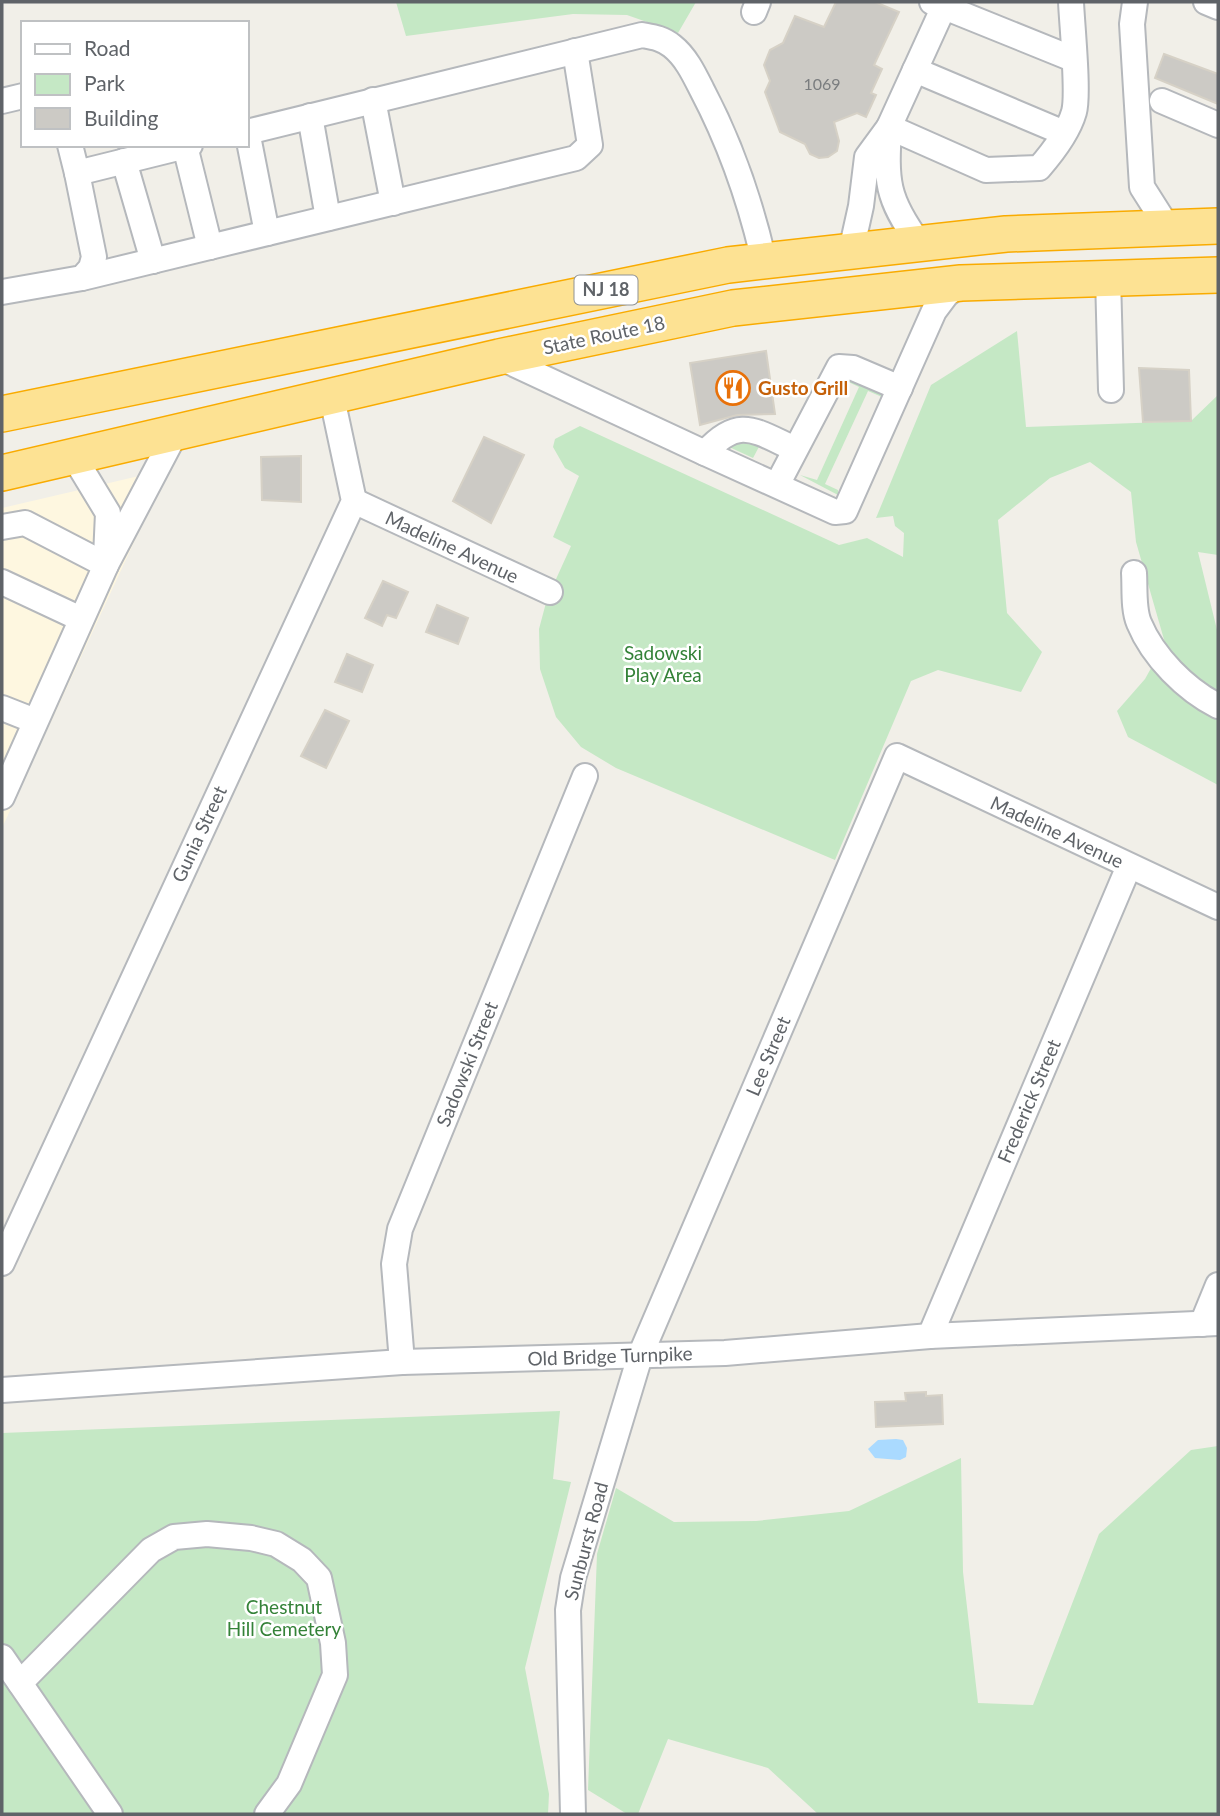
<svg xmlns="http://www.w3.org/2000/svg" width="1220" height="1816" viewBox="0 0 1220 1816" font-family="Lato,sans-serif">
<rect width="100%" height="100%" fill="#f1efe8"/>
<path fill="#fef7e0" d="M169 469 135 540 2 828V508Z"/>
<g fill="#c5e8c5">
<path d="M396 2H696L678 33 627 15 573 14 406 36Z"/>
<path d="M1017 331 1026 427 1191 421 1218 395V555L1198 552 1218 634V785L1128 737 1117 711 1145 679 1165 643 1136 542 1131 492 1090 462 1050 478 998 520 1007 613 1042 652 1021 692 938 670 911 681 835 860 616 768 581 747 556 717 540 669 539 629 547 599 571 546 553 537 579 476 565 468 553 447 555 439 580 426 839 545 867 538 903 557 904 533 895 526 893 516 876 518 931 385Z"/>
<path d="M844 376 884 394 882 397 868 391 825 484 838 490V495L800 475 817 480 859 387 842 379Z"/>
<path d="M727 440 761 443 753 458 727 446Z"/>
<path d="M560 1411 553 1479 571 1482 525 1668 549 1794 548 1814H2V1433Z"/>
<path d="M1218 1446V1814H818L768 1768 668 1739 638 1814H627L588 1790 597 1554 616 1488 674 1522 756 1521 849 1511 961 1458 963 1572 978 1703 1033 1705 1099 1534 1191 1450Z"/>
</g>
<path fill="#aadaff" d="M896 1439 903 1440 907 1448 906 1457 900 1460 875 1458 868 1449 878 1440Z"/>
<g fill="#cccac5" stroke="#d6d1c6" stroke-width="2">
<path d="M836 2H875L899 12 874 65 882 69 871 93 876 95 866 117 857 113 834 122 839 141 837 151 828 157 819 158 810 154 805 144 780 132 765 92 770 81 764 65 770 50 783 43 795 16 824 27Z"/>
<path d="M1164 54 1218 74V104L1155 78Z"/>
<path d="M766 351 775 414 737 415 700 425 690 363Z"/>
<path d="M1139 368 1189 370 1191 421 1143 422Z"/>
<path d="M484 437 524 455 491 523 453 501Z"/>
<path d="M301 456V502L262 500 261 457Z"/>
<path d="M383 581 408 592 396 618 387 615 382 626 365 618Z"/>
<path d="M437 605 468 618 458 644 426 632Z"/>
<path d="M347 654 373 665 362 692 335 682Z"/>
<path d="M325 710 349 721 326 768 301 756Z"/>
<path d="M926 1392V1396L942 1395 943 1424 876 1427 875 1402 906 1401 905 1393Z"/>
</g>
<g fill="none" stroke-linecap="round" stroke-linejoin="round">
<g stroke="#b5b8bc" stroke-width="28">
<g id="minor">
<path d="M932 2 1073 59"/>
<path d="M946 2 889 127 986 170 1039 168C1053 152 1068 133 1074 112 1079 94 1072 25 1071 2"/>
<path d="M1135 2 1132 24 1142 187 1168 228"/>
<path d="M1206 2 1218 7"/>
<path d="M754 12 758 2"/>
<path d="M915 70 1064 133"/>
<path d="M373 100 393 203"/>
<path d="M2 101 23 96"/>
<path d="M1162 101 1218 125"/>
<path d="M310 116 328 218"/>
<path d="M247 131 267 233"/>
<path d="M247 132 642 35C653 37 662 38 672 46 686 57 694 74 702 90 731 145 750 200 764 261"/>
<path d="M70 145 77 173 190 145"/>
<path d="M185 146 210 247"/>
<path d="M124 161 153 261"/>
<path d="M851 251 861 206 867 157 889 127C886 181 886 198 919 243"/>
<path d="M1108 277 1111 390"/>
<path d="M82 278 576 158 590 145 575 51"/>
<path d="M2 292 82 278 91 268 94 257 77 173"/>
<path d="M499 357 705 453"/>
<path d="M795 449C755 431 739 415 705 453L835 512 845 511 934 311 946 295 961 283"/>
<path d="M74 457 108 513 106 557"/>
<path d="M777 485 839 367 853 368 900 388"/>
<path d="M354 501 550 592"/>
<path d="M2 527 25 523 106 565"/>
<path d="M1134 573C1135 588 1133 609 1139 623 1153 657 1186 690 1218 706"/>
<path d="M2 582 81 619"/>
<path d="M2 708 35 721"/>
<path d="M2 797 106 565 175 434"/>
<path d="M2 1263 354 501 332 398"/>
<path d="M1202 1324 1218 1285"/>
<path d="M930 1336 1129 866"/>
<path d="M402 1362 394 1264 400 1229 585 776"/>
<path d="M2 1390 402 1362 725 1353 930 1336 1218 1323"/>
<path d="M2 1657 110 1814"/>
<path d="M20 1683 151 1550 174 1537 207 1534 251 1538 276 1544 302 1560 319 1578 333 1643 335 1675 289 1784 267 1814"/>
<path d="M573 1814 568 1610 573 1578 640 1356 897 756 1218 907"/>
</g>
</g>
<g stroke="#f9ab00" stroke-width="38">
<g id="highway">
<path d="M2 414 728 265 1006 234 1218 226"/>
<path d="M2 473 499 357 733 308 961 283 1218 275"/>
</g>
</g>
<use href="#minor" stroke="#fff" stroke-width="24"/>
<use href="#highway" stroke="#fde293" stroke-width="35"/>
</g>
<defs>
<g id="restaurant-ring" transform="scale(1.75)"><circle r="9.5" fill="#fff" stroke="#e8710a" stroke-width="1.5"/><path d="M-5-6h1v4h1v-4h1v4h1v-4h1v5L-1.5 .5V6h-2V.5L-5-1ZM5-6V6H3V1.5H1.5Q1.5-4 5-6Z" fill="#e8710a"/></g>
</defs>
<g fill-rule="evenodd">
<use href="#restaurant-ring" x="733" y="388"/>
</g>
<g text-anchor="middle" stroke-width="5" stroke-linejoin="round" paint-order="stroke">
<g font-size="16" fill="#7a7d7f">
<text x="822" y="90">1069</text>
</g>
<rect fill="#fff" stroke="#8f9295" stroke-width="2" x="574.5" y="275.5" width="63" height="29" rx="5"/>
<g font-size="18" font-weight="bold" fill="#5f6368">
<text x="606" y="296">NJ 18</text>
</g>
<g font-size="19" fill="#5f6368" stroke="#fff">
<text transform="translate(604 335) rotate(-12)" y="7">State Route 18</text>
<text transform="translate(452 547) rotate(25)" y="7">Madeline Avenue</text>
<text transform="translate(1057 832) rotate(25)" y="7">Madeline Avenue</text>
<text transform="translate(199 834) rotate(-65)" y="7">Gunia Street</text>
<text transform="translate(768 1056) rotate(-67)" y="7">Lee Street</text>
<text transform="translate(467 1064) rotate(-68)" y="7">Sadowski Street</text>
<text transform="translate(1029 1101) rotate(-67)" y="7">Frederick Street</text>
<text transform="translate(610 1356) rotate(-2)" y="7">Old Bridge Turnpike</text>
<text transform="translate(586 1541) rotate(-75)" y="7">Sunburst Road</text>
</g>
<g font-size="19" font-weight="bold" fill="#c56008" stroke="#fff" text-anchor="start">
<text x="758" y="395">Gusto Grill</text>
</g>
<g font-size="19" fill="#348238" stroke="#fff">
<text x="663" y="660">Sadowski<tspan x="663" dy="22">Play Area</tspan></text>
<text x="284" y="1614">Chestnut<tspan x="284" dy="22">Hill Cemetery</tspan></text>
</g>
</g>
<rect width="1220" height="1816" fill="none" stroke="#5f6368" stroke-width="7"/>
<rect x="21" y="21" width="228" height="126" fill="#ffffff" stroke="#bfc1c3" stroke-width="2"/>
<rect x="35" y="44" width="35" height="10" fill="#ffffff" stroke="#bfc1c3" stroke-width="2"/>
<text x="84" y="56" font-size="21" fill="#5f6368">Road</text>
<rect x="35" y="74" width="35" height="21" fill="#c5e8c5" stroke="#bfc1c3" stroke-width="2"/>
<text x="84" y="91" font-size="21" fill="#5f6368">Park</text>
<rect x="35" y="108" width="35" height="21" fill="#cccac5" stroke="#bfc1c3" stroke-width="2"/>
<text x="84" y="126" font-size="21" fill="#5f6368">Building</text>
</svg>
